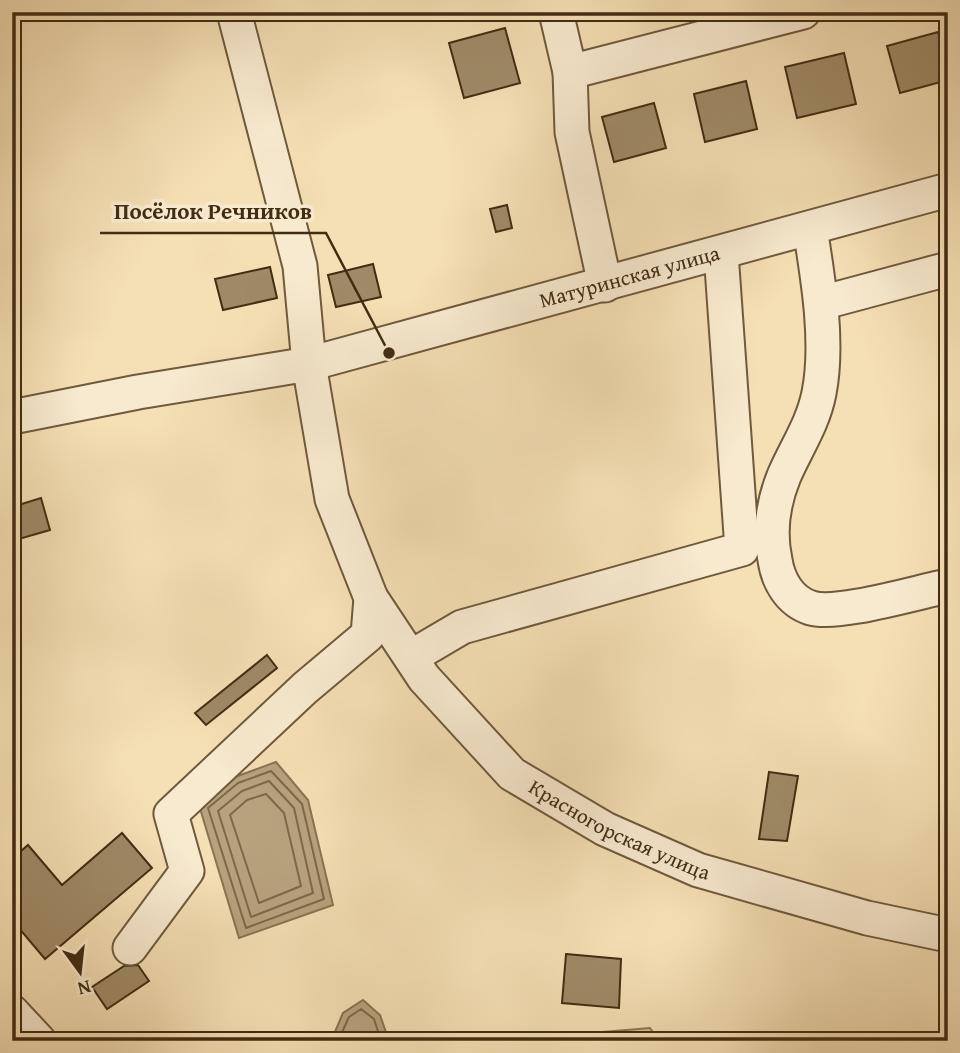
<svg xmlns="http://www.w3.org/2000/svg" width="960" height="1053" viewBox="0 0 960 1053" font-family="'Gentium Book Plus',serif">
<rect width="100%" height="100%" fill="#f5dfb5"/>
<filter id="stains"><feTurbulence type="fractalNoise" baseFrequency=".00286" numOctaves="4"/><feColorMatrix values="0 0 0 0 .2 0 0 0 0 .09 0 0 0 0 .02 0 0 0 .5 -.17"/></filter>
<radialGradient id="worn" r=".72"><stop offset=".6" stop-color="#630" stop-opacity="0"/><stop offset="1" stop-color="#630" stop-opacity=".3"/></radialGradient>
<path fill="#d7c199" stroke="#8c7756" stroke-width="2" d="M650 1028 659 1041H493Z"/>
<g fill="#b8a27e" stroke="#897353" stroke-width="2">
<path d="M276 762 308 800 333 905 239 938 199 805 235 777Z"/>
<path d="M363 1000 380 1015 389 1041H331L343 1013Z"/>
</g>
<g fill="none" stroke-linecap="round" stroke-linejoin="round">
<g stroke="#7d6848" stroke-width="2">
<path d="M271 771 302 804 324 899 246 928 208 808 238 783Z"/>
<path d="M269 781 294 808 313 893 251 917 218 811 242 791Z"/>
<path d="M266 794 284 813 301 886 259 903 230 815 247 800Z"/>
<path d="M338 1041 349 1017 361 1009 374 1019 381 1041"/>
</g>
</g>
<g fill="#9f8a67" stroke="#422d13" stroke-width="2">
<path d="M505 28 520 83 464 98 449 43Z"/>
<path d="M938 32 948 67V80L900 93 887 46Z"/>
<path d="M844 53 856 104 797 118 785 67Z"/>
<path d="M746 81 757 129 705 142 694 94Z"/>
<path d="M654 103 666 148 614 162 602 117Z"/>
<path d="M507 205 512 228 496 232 490 209Z"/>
<path d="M373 264 381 297 336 307 328 275Z"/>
<path d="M270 267 277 298 223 310 215 279Z"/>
<path d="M41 498 50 530 12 541V507Z"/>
<path d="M267 655 277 668 206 725 195 713Z"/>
<path d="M769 772 798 776 787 841 759 839Z"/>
<path d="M122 833 152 868 45 959 12 920V859L28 845 62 885Z"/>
<path d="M566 954 621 959 619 1008 562 1003Z"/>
<path d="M138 965 149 981 107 1009 92 987 124 966Z"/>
</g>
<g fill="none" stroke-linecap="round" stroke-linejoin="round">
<g stroke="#6f5a3c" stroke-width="37">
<g id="minor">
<path id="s1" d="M234 12 300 266 309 364 332 499 371 598 424 678 512 774 605 829 698 870 867 918 948 935"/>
<path d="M556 12 570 72"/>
<path d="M810 228C818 278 829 343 819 393 813 424 796 448 784 476 773 503 769 532 775 560 778 580 789 601 811 608 838 616 917 592 948 586"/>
<path d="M605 285 572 132 570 72 803 12"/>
<path d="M821 303 948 269"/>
<path id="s2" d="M12 417 138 392 309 364 948 190"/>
<path d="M411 657 462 627 742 549 721 253"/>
<path d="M130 948 187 871 171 814 305 688 368 635 371 598"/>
<path d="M12 1012 39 1041"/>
</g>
</g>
<use href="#minor" stroke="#f8eacf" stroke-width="33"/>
</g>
<g text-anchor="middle" stroke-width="7" stroke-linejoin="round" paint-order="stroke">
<g font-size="21" fill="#422d13" stroke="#f8eacf">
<text dy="7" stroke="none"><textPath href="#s2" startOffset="634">Матуринская улица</textPath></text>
<text dy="7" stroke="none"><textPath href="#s1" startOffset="952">Красногорская улица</textPath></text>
</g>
</g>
<path fill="none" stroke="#422d13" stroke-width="2.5" d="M389 353L326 233H100"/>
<circle fill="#422d13" stroke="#f8eacf" stroke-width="2.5" cx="389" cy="353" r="7"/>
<g font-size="23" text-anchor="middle" font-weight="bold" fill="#422d13" stroke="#f8eacf" stroke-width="7" stroke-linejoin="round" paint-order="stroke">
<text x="213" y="219">Посёлок Речников</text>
</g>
<rect width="960" height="1053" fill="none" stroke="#f5dfb5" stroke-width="42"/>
<rect x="14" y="14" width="932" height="1025" fill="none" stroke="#422d13" stroke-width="3.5"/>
<rect x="21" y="21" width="918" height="1011" fill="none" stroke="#422d13" stroke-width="2"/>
<g transform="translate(80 972) rotate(165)" stroke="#f8eacf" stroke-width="5" paint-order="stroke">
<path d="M0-5L12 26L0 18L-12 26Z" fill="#422d13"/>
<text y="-10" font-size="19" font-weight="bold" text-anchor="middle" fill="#422d13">N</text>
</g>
<rect width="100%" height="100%" filter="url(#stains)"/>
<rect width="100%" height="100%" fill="url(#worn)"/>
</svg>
